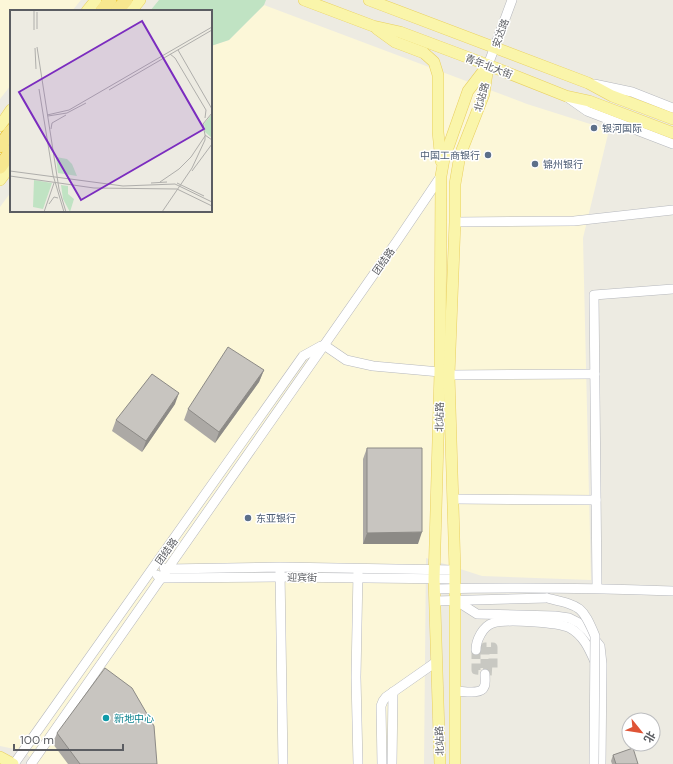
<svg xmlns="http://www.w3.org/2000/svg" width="673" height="764" viewBox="0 0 673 764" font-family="'DM Sans','Noto Sans SC',sans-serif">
<rect width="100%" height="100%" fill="#edebe2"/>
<g fill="#fcf7d8">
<path d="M0 0H81L72 11H11V85L0 99Z"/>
<path d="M264 5 527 104 609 130 583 238 591 580 482 576 426 558 424 764H36L24 751 0 746V207L11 192V211H211V46L229 40Z"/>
</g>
<path fill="#c0e3c3" d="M159 0H266L264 5 229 40 211 46V11H150Z"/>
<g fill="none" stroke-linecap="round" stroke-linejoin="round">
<path stroke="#c8c8c2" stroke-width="9" stroke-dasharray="9 4.5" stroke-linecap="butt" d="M476 650V670L493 671V647H485V674"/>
<g stroke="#b5b7bc" stroke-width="10">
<g id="minor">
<path d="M488 65 512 0"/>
<path d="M594 84 632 92 673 108"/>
<path d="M567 97 587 111 673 144"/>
<path d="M455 222 574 221 673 210"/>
<path d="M324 345 346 360 373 366 440 372 449 375 595 374"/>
<path d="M453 499 596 500"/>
<path d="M164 568 167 569 280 567 455 570"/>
<path d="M280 571 283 764"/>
<path d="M157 575 160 578 280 577 455 579"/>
<path d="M597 588 594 295 673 289"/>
<path d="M435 589C514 587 594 588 673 591"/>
<path d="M455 600 477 614 555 616 569 618 579 623 588 631 600 646 602 664 601 764"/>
<path d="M435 601 547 598"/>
<path d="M476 650C476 640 483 626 493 623 506 619 558 622 570 628 583 635 589 648 595 662"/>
<path d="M456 691C463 691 481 695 484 687 486 684 485 678 485 674"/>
<path d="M14 764 303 356 321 346"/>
<path d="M31 764 397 241 441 176"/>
<path d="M358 764 356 677 358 572"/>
<path d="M382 764 381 706 383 701 386 697 436 662"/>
<path d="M392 764 393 692"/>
</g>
</g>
<g stroke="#e9d05f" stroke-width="12">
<g id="major">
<path d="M304 0 373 26 400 32 488 65 566 96 589 101 673 133"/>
<path d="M369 0 588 83 612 96 673 119"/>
<path d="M87 11 96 0"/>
<path d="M131 11 140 0"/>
<path d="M377 29 395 42 424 53 434 62 438 75V132L441 161"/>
<path d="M0 126 11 110"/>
<path d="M0 180 11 165"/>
<path d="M0 757 13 764"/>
<path d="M440 764 434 579 440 372 441 176 444 159 468 91 488 65"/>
<path d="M455 764V570L449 375 455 222V184L460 155 484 94 488 66"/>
</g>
</g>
<g stroke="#e2b40d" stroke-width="14">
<g id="highway">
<path d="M102 11 110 0"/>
<path d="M117 11 126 0"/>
<path d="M0 146 11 131"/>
<path d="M0 167 11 151"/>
</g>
</g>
<use href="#minor" stroke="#fff" stroke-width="9"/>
<use href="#major" stroke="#faf5aa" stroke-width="11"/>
<use href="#highway" stroke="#f7e78f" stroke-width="13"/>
<g stroke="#b5b7bc" stroke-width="10" stroke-linecap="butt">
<path id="minor-bridge" d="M547 598C580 606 582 605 595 636L594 764"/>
</g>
<use href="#minor-bridge" stroke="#fff" stroke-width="9"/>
</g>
<g fill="#aca9a5">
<path d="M264 370 259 382 215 443 184 420 188 409Z"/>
<path d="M175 404 142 452 112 431 116 420Z"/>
<path d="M367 448 418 544H363V459Z"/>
<path d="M57 733 157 764H68L53 744Z"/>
<path d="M613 755 638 764H612L611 761Z"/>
</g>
<g fill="#8c8a86">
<path d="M264 370 259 382 215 443 219 432Z"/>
<path d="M179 393 175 404 142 452 146 441Z"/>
<path d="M422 532 418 544H363L367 533Z"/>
</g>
<g fill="#c8c5c0" stroke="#8c8a86">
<path d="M228 347 264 370 219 432 188 409Z"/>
<path d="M152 374 179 393 146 441 116 420Z"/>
<path d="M367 448H422V532L367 533Z"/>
<path d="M105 668 132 688 154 726 157 764H80L57 733Z"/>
<path d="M633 748 638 764H616L613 755Z"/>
</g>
<g fill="#5c6f8a" stroke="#fff" stroke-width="1.5">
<circle cx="594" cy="128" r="4"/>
<circle cx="488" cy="155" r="4"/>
<circle cx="535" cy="164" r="4"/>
<circle cx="248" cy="518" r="4"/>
</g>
<circle fill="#0f9aa8" stroke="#fff" stroke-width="1.5" cx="106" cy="718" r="4"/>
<g text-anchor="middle" stroke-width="3" stroke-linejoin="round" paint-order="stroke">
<g font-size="10" fill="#5b5d62" stroke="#fff">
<text transform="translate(500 33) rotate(-70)" y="4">安达路</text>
<text transform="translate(489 66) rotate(21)" y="4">青年北大街</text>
<text transform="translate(481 97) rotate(-74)" y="4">北站路</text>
<text transform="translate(383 261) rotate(-55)" y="4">团结路</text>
<text transform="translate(439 417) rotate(-89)" y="4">北站路</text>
<text transform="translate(166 551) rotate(-54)" y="4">团结路</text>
<text transform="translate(302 577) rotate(1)" y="4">迎宾街</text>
<text transform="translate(439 741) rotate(-92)" y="4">北站路</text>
</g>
<g font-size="10" fill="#4e5e75" stroke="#fff" text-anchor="start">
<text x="602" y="132">银河国际</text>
<text x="480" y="159" text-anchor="end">中国工商银行</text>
<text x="543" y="168">锦州银行</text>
<text x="256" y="522">东亚银行</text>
</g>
<g font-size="10" fill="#0d838f" stroke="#fff" text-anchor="start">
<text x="114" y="722">新地中心</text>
</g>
</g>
<g transform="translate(10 10)">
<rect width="202" height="202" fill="#edebe2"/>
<path d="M202 104V128L195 122 194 114ZM46 147 57 149 62 154 67 166 48 163ZM24 170 42 173 33 199 23 197ZM51 175 58 176V184L64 189 60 202 53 189Z" fill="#c0e3c3"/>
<path fill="none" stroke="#afaeab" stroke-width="1" d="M24 0V20M27 2V19M27 37 49 179 56 202M25 38 26 59M168 40 202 99M160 44 165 48 196 100 195 108M29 79 43 165 54 202M99 80 202 20M202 103 193 114 195 125 202 130M37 105 59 100 202 17M38 106 57 103 76 93M41 119 42 113 56 105M0 161 113 176 165 174 202 192M182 161 202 134M0 166 84 178 167 179 202 196M150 172 169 159 181 147 195 126M141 173 157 172M167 173 194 186M39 194 44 187 48 188M34 202 44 173M152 202 182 158 195 130V125"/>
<path fill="#7b2cbf" fill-opacity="0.15" stroke="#7b2cbf" stroke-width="2" d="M132 11 194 119 71 190 9 82Z"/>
<rect width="202" height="202" fill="none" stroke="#5b5d62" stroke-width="2"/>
</g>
<g transform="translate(641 732) rotate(120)"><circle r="19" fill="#ffffff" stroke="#bdbec0"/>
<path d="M0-3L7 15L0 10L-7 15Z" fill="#df5436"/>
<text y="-6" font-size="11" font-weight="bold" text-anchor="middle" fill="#5b5d62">北</text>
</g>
<path d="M14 744v6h109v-6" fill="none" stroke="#5b5d62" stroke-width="2"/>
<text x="20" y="744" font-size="12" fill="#5b5d62" stroke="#ffffff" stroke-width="3" paint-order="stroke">100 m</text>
</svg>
